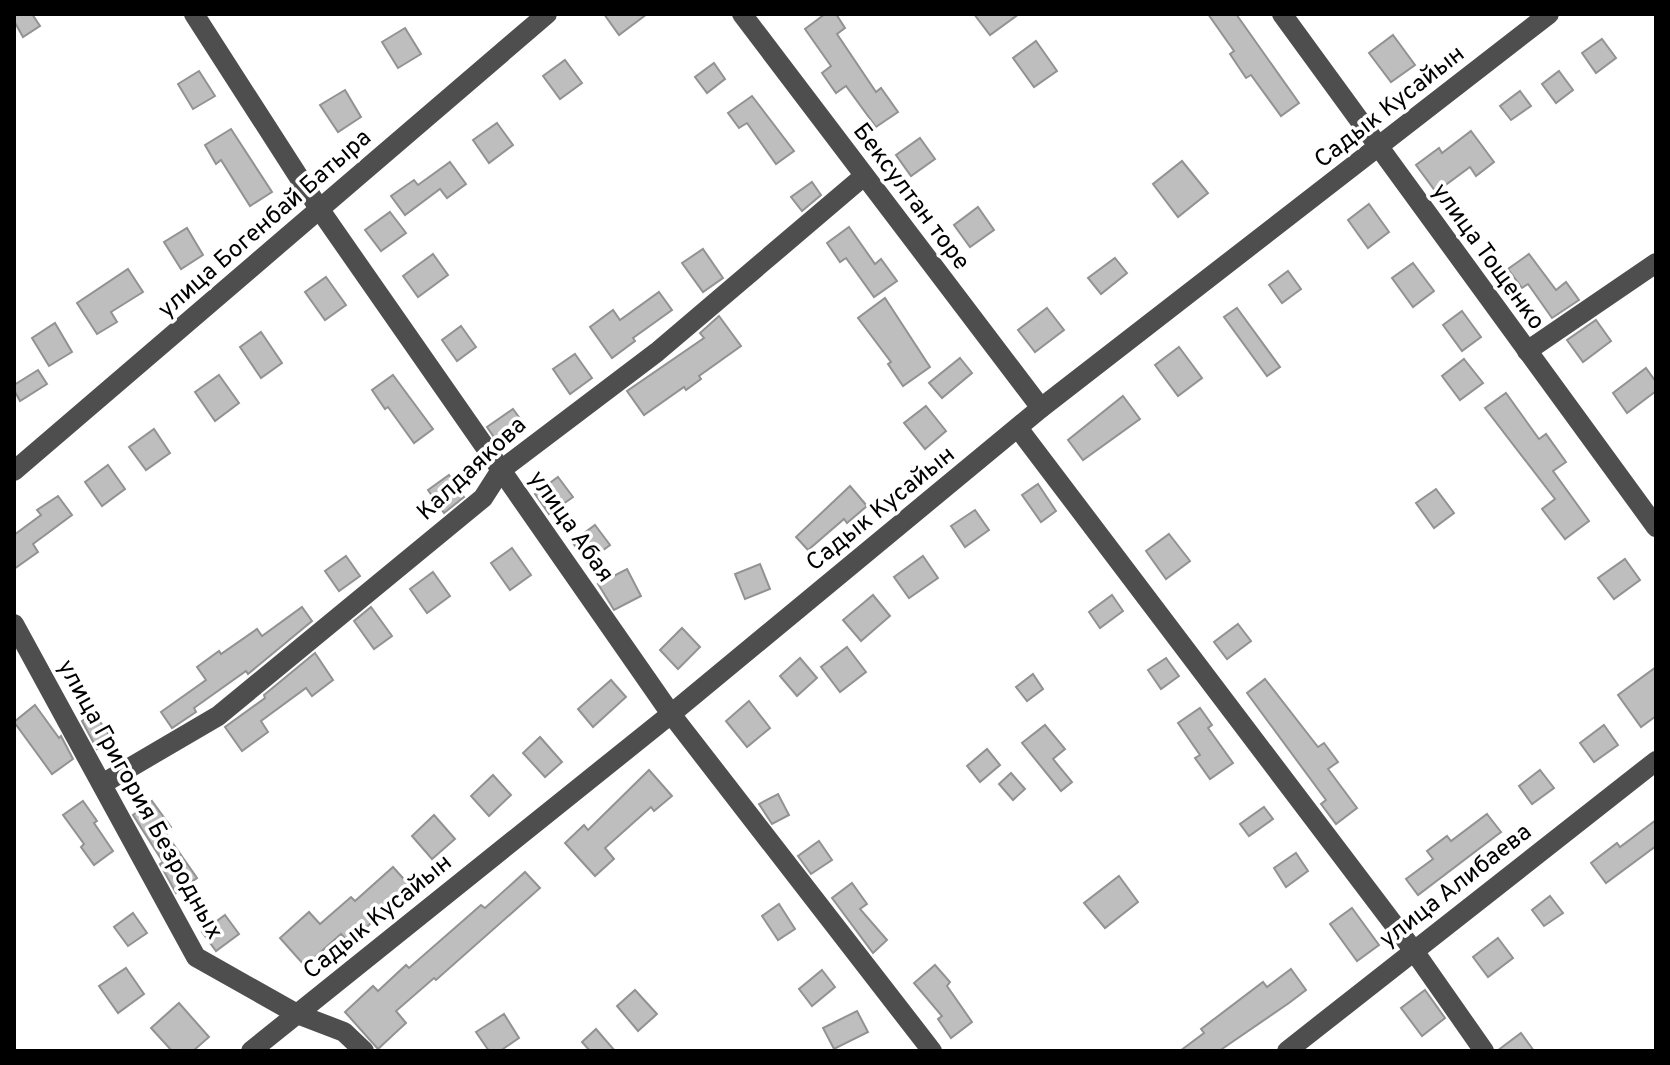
<svg xmlns="http://www.w3.org/2000/svg" width="1670" height="1065" viewBox="0 0 1670 1065" font-family="Overpass,sans-serif">
<rect width="100%" height="100%" fill="#fff"/>
<g fill="#bebebe" stroke="#929292" stroke-width="2">
<path d="M14 14H32L40 26 23 37 14 21Z"/>
<path d="M604 14H647L619 35Z"/>
<path d="M825 14H836L845 28 837 34 876 92 881 88 898 112 876 127 846 86 836 93 822 73 831 66 805 29Z"/>
<path d="M974 14H1019L990 35Z"/>
<path d="M1208 14H1236L1299 103 1281 116 1251 75 1246 78 1230 54 1234 51Z"/>
<path d="M405 28 421 54 398 68 382 42Z"/>
<path d="M1393 35 1415 65 1391 82 1369 53Z"/>
<path d="M1602 39 1616 58 1596 73 1582 53Z"/>
<path d="M1036 41 1057 71 1034 87 1013 58Z"/>
<path d="M565 60 582 83 560 99 543 76Z"/>
<path d="M714 63 725 79 707 93 695 77Z"/>
<path d="M199 71 215 96 193 109 178 84Z"/>
<path d="M1559 71 1573 90 1556 103 1542 84Z"/>
<path d="M345 90 361 117 338 132 320 105Z"/>
<path d="M1520 91 1531 106 1511 120 1500 106Z"/>
<path d="M752 96 794 151 776 164 747 123 739 128 728 113Z"/>
<path d="M497 123 513 145 489 163 473 140Z"/>
<path d="M231 129 272 192 250 206 221 160 216 164 205 145Z"/>
<path d="M1471 131 1494 162 1476 176 1470 167 1436 192 1416 165 1439 148 1442 153Z"/>
<path d="M920 138 935 159 911 176 896 155Z"/>
<path d="M1182 161 1208 193 1178 217 1153 184Z"/>
<path d="M450 162 466 184 447 198 440 189 405 215 391 196 414 180 418 185Z"/>
<path d="M812 182 821 195 802 211 791 197Z"/>
<path d="M1369 204 1389 232 1368 248 1348 220Z"/>
<path d="M978 207 994 230 970 247 954 225Z"/>
<path d="M390 212 406 233 381 251 365 230Z"/>
<path d="M849 227 875 264 881 259 897 281 874 297 846 258 840 262 827 243Z"/>
<path d="M187 228 203 255 181 269 164 242Z"/>
<path d="M703 249 723 278 703 292 682 263Z"/>
<path d="M433 254 448 275 418 297 403 276Z"/>
<path d="M1529 254 1556 290 1566 282 1579 300 1552 318 1528 284 1522 288 1508 269Z"/>
<path d="M1115 258 1127 273 1101 294 1088 278Z"/>
<path d="M1413 263 1434 291 1413 307 1392 278Z"/>
<path d="M128 269 143 292 111 312 117 322 97 334 77 303Z"/>
<path d="M1288 271 1301 289 1282 303 1269 285Z"/>
<path d="M326 277 346 305 325 320 305 292Z"/>
<path d="M659 292 672 310 633 338 635 341 612 358 590 327 613 310 620 320Z"/>
<path d="M885 298 930 367 903 386 888 364 891 362 858 318Z"/>
<path d="M1047 308 1064 330 1035 352 1018 330Z"/>
<path d="M1237 308 1280 367 1267 376 1224 317Z"/>
<path d="M1462 311 1481 337 1462 351 1443 325Z"/>
<path d="M719 316 741 346 699 376 701 379 686 390 684 387 644 415 627 391 704 338 700 333Z"/>
<path d="M1596 320 1611 341 1583 362 1567 340Z"/>
<path d="M55 323 72 352 49 366 32 338Z"/>
<path d="M461 326 476 347 457 361 442 340Z"/>
<path d="M261 332 282 363 261 378 240 347Z"/>
<path d="M1179 347 1202 378 1178 396 1155 365Z"/>
<path d="M575 354 592 378 570 394 553 369Z"/>
<path d="M960 358 972 373 942 398 929 383Z"/>
<path d="M1464 359 1483 383 1460 400 1442 376Z"/>
<path d="M1646 368 1656 382V391L1627 413 1613 393Z"/>
<path d="M38 370 47 384 20 401 14 390V385Z"/>
<path d="M219 375 239 403 215 421 195 392Z"/>
<path d="M393 375 433 429 414 443 388 407 385 409 372 390Z"/>
<path d="M1506 393 1539 439 1546 434 1566 462 1553 471 1589 521 1565 539 1542 509 1555 499 1485 408Z"/>
<path d="M1123 396 1140 419 1083 460 1068 440Z"/>
<path d="M926 406 946 431 925 449 904 423Z"/>
<path d="M513 409 524 424 498 443 487 427Z"/>
<path d="M154 429 170 453 146 470 129 447Z"/>
<path d="M108 465 125 489 102 506 85 482Z"/>
<path d="M449 475 464 497 444 513 428 490Z"/>
<path d="M558 477 573 497 549 514 535 494Z"/>
<path d="M1038 484 1056 511 1041 522 1022 495Z"/>
<path d="M850 486 867 506 847 523 844 519 808 550 796 537Z"/>
<path d="M1436 489 1454 513 1434 528 1416 503Z"/>
<path d="M58 496 72 515 33 544 38 552 14 569V535L41 515 37 510Z"/>
<path d="M975 510 989 530 965 547 951 526Z"/>
<path d="M595 525 610 545 587 562 572 542Z"/>
<path d="M1169 534 1190 561 1166 579 1146 551Z"/>
<path d="M512 548 531 575 510 590 491 563Z"/>
<path d="M346 556 360 576 339 591 325 571Z"/>
<path d="M923 556 938 578 909 598 894 577Z"/>
<path d="M1625 559 1640 580 1614 599 1598 578Z"/>
<path d="M760 564 770 589 745 599 735 574Z"/>
<path d="M627 569 641 596 614 610 598 584Z"/>
<path d="M433 572 450 596 427 613 410 589Z"/>
<path d="M873 595 890 616 861 641 843 620Z"/>
<path d="M1112 595 1123 611 1100 628 1089 612Z"/>
<path d="M302 607 312 621 248 674 246 671 194 708 196 712 172 728 161 712 206 680 197 667 219 651 221 654 257 629 262 636Z"/>
<path d="M371 607 392 636 374 649 354 621Z"/>
<path d="M1238 624 1251 641 1227 659 1214 642Z"/>
<path d="M682 628 700 647 678 669 660 650Z"/>
<path d="M847 647 866 672 840 692 821 667Z"/>
<path d="M315 653 333 680 312 696 306 688 261 721 268 732 242 751 225 727 265 698 264 695Z"/>
<path d="M800 658 817 678 797 696 780 676Z"/>
<path d="M1166 658 1179 676 1161 689 1148 670Z"/>
<path d="M1656 667V716L1641 727 1618 695Z"/>
<path d="M1033 674 1043 689 1027 701 1016 687Z"/>
<path d="M1265 679 1318 747 1324 743 1338 762 1328 769 1357 808 1336 824 1321 804 1326 800 1247 693Z"/>
<path d="M611 680 626 697 593 727 578 709Z"/>
<path d="M749 701 770 728 747 747 726 721Z"/>
<path d="M35 705 59 738 61 736 73 759 52 774 14 722Z"/>
<path d="M1200 708 1212 725 1208 728 1233 763 1210 779 1195 758 1200 755 1178 723Z"/>
<path d="M94 713 112 739 97 749 82 721Z"/>
<path d="M1045 725 1065 749 1053 759 1072 782 1061 791 1022 743Z"/>
<path d="M1604 725 1618 745 1594 762 1580 743Z"/>
<path d="M540 737 562 762 545 777 523 753Z"/>
<path d="M987 749 1000 765 980 782 967 766Z"/>
<path d="M649 770 672 796 654 811 651 807 605 848 614 859 595 876 565 843 584 825 588 830Z"/>
<path d="M1540 770 1554 788 1532 804 1519 786Z"/>
<path d="M1011 773 1025 789 1013 800 999 784Z"/>
<path d="M493 775 511 795 489 816 471 796Z"/>
<path d="M778 794 789 815 772 824 759 804Z"/>
<path d="M83 801 97 821 94 823 113 851 94 865 81 847 84 844 63 815Z"/>
<path d="M152 801 171 827 165 832 197 878 176 893 160 864 163 862 133 815Z"/>
<path d="M1264 807 1273 819 1249 836 1240 824Z"/>
<path d="M1487 814 1501 832 1418 895 1406 879 1433 859 1427 851 1447 836 1451 841Z"/>
<path d="M434 815 455 839 432 859 412 836Z"/>
<path d="M1656 820V846L1606 883 1591 863 1617 843 1620 847Z"/>
<path d="M819 841 832 860 811 874 798 856Z"/>
<path d="M1296 853 1308 871 1286 887 1274 868Z"/>
<path d="M393 867 411 887 349 943 341 934 305 966 280 938 309 912 320 924 351 897 355 901Z"/>
<path d="M525 872 540 888 436 980 434 978 396 1011 406 1023 378 1049 345 1012 373 986 378 991 406 965 409 968 481 905 485 908Z"/>
<path d="M1119 876 1138 902 1105 928 1084 903Z"/>
<path d="M852 883 867 904 860 909 887 940 873 953 832 898Z"/>
<path d="M1550 896 1563 913 1544 926 1532 910Z"/>
<path d="M779 904 795 929 778 940 762 916Z"/>
<path d="M1352 908 1379 945 1357 961 1330 924Z"/>
<path d="M133 913 147 933 128 946 114 927Z"/>
<path d="M225 915 239 934 216 951 202 932Z"/>
<path d="M1498 938 1513 958 1488 977 1473 957Z"/>
<path d="M935 965 950 982 947 986 972 1022 951 1038 938 1019 942 1016 914 983Z"/>
<path d="M126 968 144 994 118 1013 99 986Z"/>
<path d="M1291 969 1306 990 1289 1003 1219 1051H1180L1204 1033 1201 1029 1263 982 1267 987Z"/>
<path d="M822 970 835 987 812 1006 799 989Z"/>
<path d="M635 990 657 1014 638 1031 617 1006Z"/>
<path d="M1425 990 1445 1018 1422 1036 1401 1008Z"/>
<path d="M179 1003 209 1037 193 1051H172L151 1028Z"/>
<path d="M857 1011 868 1032 834 1049 823 1028Z"/>
<path d="M504 1014 519 1038 500 1051H489L476 1032Z"/>
<path d="M596 1029 615 1051H590L582 1042Z"/>
<path d="M1521 1033 1534 1051H1497Z"/>
</g>
<g fill="none" stroke-linecap="round" stroke-linejoin="round">
<g stroke="#4e4e4e" stroke-width="20">
<path d="M194 14 320 210 671 714 932 1051"/>
<path d="M742 14 1041 408"/>
<path d="M1282 14 1656 527"/>
<path d="M1527 351 1656 263"/>
<path d="M1018 428 1414 951 1484 1051"/>
<path d="M14 471 547 14"/>
<path d="M14 624 196 957 297 1014 344 1032 364 1051"/>
<path d="M102 784 218 716 483 498 501 470 657 352 864 176"/>
<path d="M251 1051 671 714 1041 408 1549 14"/>
<path d="M1287 1051 1656 761"/>
</g>
</g>
<g text-anchor="middle" stroke-width="7" stroke-linejoin="round" paint-order="stroke">
<g font-size="24" fill="#000" stroke="#fff">
<text transform="translate(1389 106) rotate(-38)" y="8">Садык Кусайын</text>
<text transform="translate(912 196) rotate(53)" y="8">Бексултан торе</text>
<text transform="translate(264 223) rotate(-41)" y="8">улица Богенбай Батыра</text>
<text transform="translate(1489 256) rotate(54)" y="8">улица Тощенко</text>
<text transform="translate(471 468) rotate(-43)" y="8">Калдаякова</text>
<text transform="translate(880 508) rotate(-39)" y="8">Садык Кусайын</text>
<text transform="translate(572 526) rotate(55)" y="8">улица Абая</text>
<text transform="translate(141 799) rotate(61)" y="8">улица Григория Безродных</text>
<text transform="translate(1455 885) rotate(-38)" y="8">улица Алибаева</text>
<text transform="translate(377 916) rotate(-39)" y="8">Садык Кусайын</text>
</g>
</g>
<rect width="1670" height="1065" fill="none" stroke="#000000" stroke-width="32"/>
</svg>
